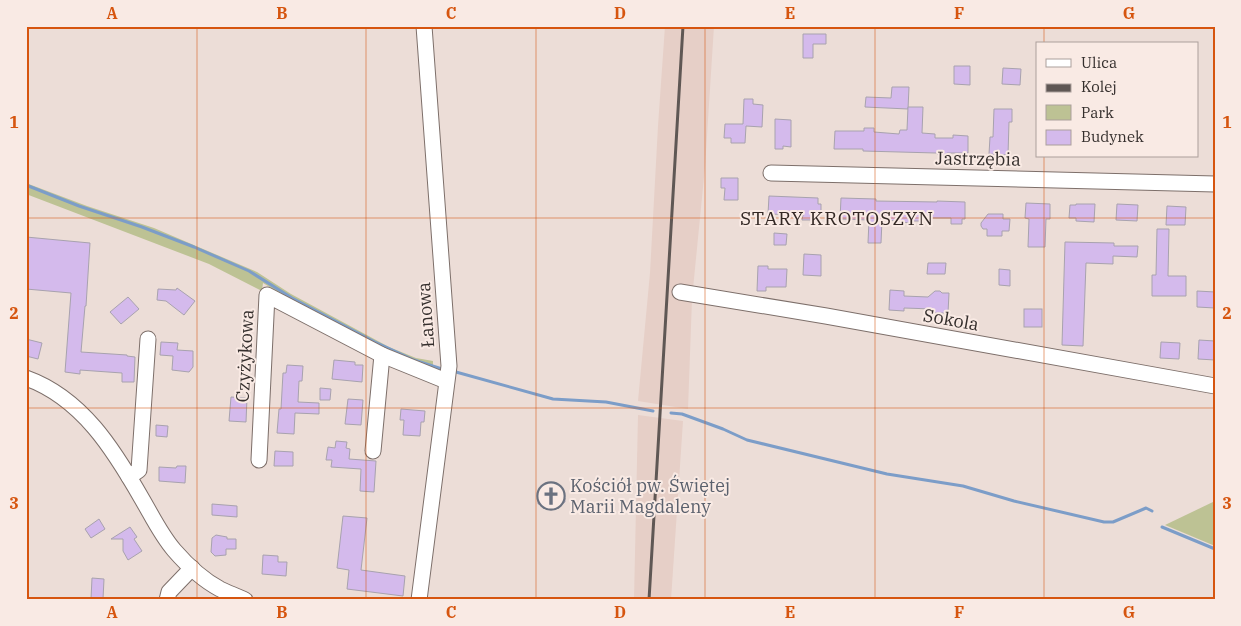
<svg xmlns="http://www.w3.org/2000/svg" width="1241" height="626" viewBox="0 0 1241 626" font-family="'IBM Plex Serif',serif">
<rect width="100%" height="100%" fill="#ecddd7"/>
<g fill="#e6cfc7">
<path d="M665 26H714L705 167 692 299 688 409 638 401 650 273 658 126Z"/>
<path d="M638 415 683 421 671 600H634Z"/>
</g>
<g fill="#bdc294">
<path d="M714 26H803L714 29Z"/>
<path d="M26 183 87 206 154 228 257 272 291 294 389 347 416 358 433 361V369L382 349 293 301 263 283 262 291 209 264 26 194Z"/>
<path d="M1215 501V546L1165 525Z"/>
</g>
<g fill="none" stroke-linecap="round" stroke-linejoin="round">
<g stroke="#7c9dc8" stroke-width="3">
<path d="M26 185 79 206 142 227 194 247 249 271 292 298 375 342 414 360 442 369"/>
<path d="M456 372 553 399 606 402 653 411"/>
<path d="M671 413 682 414 723 429 747 440 887 474 963 486 1014 501 1104 522H1113L1146 508 1152 511"/>
<path d="M1162 527 1215 549"/>
</g>
</g>
<g fill="#d4baec" stroke="#a8a2ae">
<path d="M803 34H826V44H813V58H803Z"/>
<path d="M954 66H970V85L954 84Z"/>
<path d="M1003 68 1021 69 1020 85 1002 84Z"/>
<path d="M892 87H909L908 109 865 107 866 97 891 98Z"/>
<path d="M744 99H753V104L763 105 762 127 746 126 745 143H731V138H724L725 124H743Z"/>
<path d="M908 107H923L922 133 935 134V138H953V135L968 136V153H947L943 156H940L936 153 863 151V149H834L835 131H864V128H874V132L899 134 900 130H907Z"/>
<path d="M994 109H1012V122H1009L1008 155 989 154 990 137H993Z"/>
<path d="M775 119 791 120V147L783 146V149H775Z"/>
<path d="M721 178H738V200H724L725 188H721Z"/>
<path d="M769 196 818 198V204H821V213H817V215H813V220H802L803 215 768 214Z"/>
<path d="M841 198 876 199V201L937 202V201L965 202V219H962V224H951V218H922V221H911V223L901 222V221L882 220 881 243H868L869 220 840 219Z"/>
<path d="M1026 203 1050 204V219H1046L1045 247H1028L1029 219 1025 218Z"/>
<path d="M1076 204H1095L1094 222 1076 221V218H1069L1070 205H1076Z"/>
<path d="M1117 204 1138 205 1137 221 1116 220Z"/>
<path d="M1167 206 1186 207 1185 225H1166Z"/>
<path d="M988 214H1003V219H1010L1009 231H1002V236H987V229H983L981 226V223Z"/>
<path d="M1157 229H1169L1168 276H1186V296H1152V275H1156Z"/>
<path d="M774 233 787 234 786 245H774Z"/>
<path d="M26 237 90 243 86 306H85L81 352 127 355V356L135 357 134 382H122V373L80 370V374L65 372 71 293 26 289Z"/>
<path d="M1065 242 1114 243V246H1138L1137 257 1113 256V264L1086 263 1083 346 1062 345Z"/>
<path d="M804 254 821 255V276L803 275Z"/>
<path d="M928 263H946L945 274H927Z"/>
<path d="M758 266H768V269H787L786 287H766V291H757Z"/>
<path d="M999 269 1010 270V286L999 285Z"/>
<path d="M177 288 195 301 184 315 166 301 157 300 158 289 176 290Z"/>
<path d="M890 290 904 291V296L928 297 935 291H940L942 293H949L948 313H932L933 309 904 308V311L889 310Z"/>
<path d="M1197 291 1215 292V308L1197 307Z"/>
<path d="M128 297 139 309 121 324 110 312Z"/>
<rect x="1024" y="309" width="18" height="18"/>
<path d="M26 339 42 343 38 359 26 356Z"/>
<path d="M1199 340 1215 341V360L1198 359Z"/>
<path d="M161 342 178 343 177 350 193 351V367L189 372 172 370 173 356 160 355Z"/>
<path d="M1161 342 1180 343 1179 359 1160 358Z"/>
<path d="M334 360 355 362V365H363L362 382 332 379Z"/>
<path d="M287 365 303 366 302 381H299L298 402 319 403V414L295 413 294 434 277 433 279 409H281L283 373H286Z"/>
<path d="M320 388 331 389 330 400H320Z"/>
<path d="M231 397 247 398 246 422 229 421Z"/>
<path d="M348 399 363 400 361 425 345 424Z"/>
<path d="M401 409 425 411 424 422H421L420 436 403 435 404 420H400Z"/>
<path d="M156 425 168 426 167 437 156 436Z"/>
<path d="M336 441 347 442 346 448 350 449 349 459 376 461 374 492 360 491 361 469 331 467 332 460H326L328 447 335 448Z"/>
<path d="M275 451 293 452V466H274Z"/>
<path d="M177 466H186L185 483 159 481V467L176 468Z"/>
<path d="M539 490 562 492 561 494 565 498V502L562 504H554V505L538 504Z"/>
<path d="M212 504 237 506V517L212 515Z"/>
<path d="M343 516 367 518 361 570 405 576 403 596 347 589 349 570 337 568Z"/>
<path d="M99 519 105 529 91 538 85 529Z"/>
<path d="M130 527 137 537 134 539 142 551 128 560 123 551V539H111Z"/>
<path d="M216 535 227 537V539H236V549H226V555L215 556 211 552 212 538Z"/>
<path d="M263 555 278 556V562H287L286 576 262 574Z"/>
<path d="M92 578 104 579 103 599H91Z"/>
</g>
<g fill="none" stroke-linecap="round" stroke-linejoin="round">
<g stroke="#7d6f6a" stroke-width="17">
<g id="minor">
<path d="M771 173 1215 184"/>
<path d="M680 292 826 316 1215 386"/>
<path d="M26 378C82 398 114 450 142 499 152 516 161 535 174 550 187 565 203 580 220 589 228 593 237 596 245 600"/>
<path d="M373 451 382 355"/>
<path d="M259 460 267 295 382 355 446 381"/>
<path d="M129 477 139 470 148 339"/>
<path d="M167 600 169 592 192 568"/>
<path d="M419 600 449 366 424 26"/>
</g>
</g>
<use href="#minor" stroke="#fff" stroke-width="15"/>
<path stroke="#5f5754" stroke-width="3" d="M649 600 683 26"/>
</g>
<path fill="none" stroke="#d6550f" stroke-width="1" stroke-opacity="0.55" d="M197 26V600M366 26V600M536 26V600M705 26V600M875 26V600M1044 26V44M1044 156V600M26 218H1215M26 408H1215"/>
<defs>
<g id="church-ring" transform="scale(1.4375)"><circle r="9.5" fill="#f9eae4" stroke="#6b7280" stroke-width="1.5"/><path d="M-1.2-6h2.4v3.5h3.3v2.4h-3.3V6h-2.4V-.1h-3.3v-2.4h3.3Z" fill="#6b7280"/></g>
</defs>
<g fill-rule="evenodd">
<use href="#church-ring" x="551" y="496"/>
</g>
<g text-anchor="middle" stroke-width="4" stroke-linejoin="round" paint-order="stroke">
<g font-size="18" fill="#352f2d" stroke="#f9eae4">
<text transform="translate(978 159) rotate(1)" y="6">Jastrzębia</text>
<text transform="translate(426 315) rotate(-94)" y="6">Łanowa</text>
<text transform="translate(951 320) rotate(10)" y="6">Sokola</text>
<text transform="translate(245 356) rotate(-87)" y="6">Czyżykowa</text>
</g>
<g font-size="18" fill="#5b616d" stroke="#f9eae4" text-anchor="start">
<text x="570" y="492">Kościół pw. Świętej<tspan x="570" dy="21">Marii Magdaleny</tspan></text>
</g>
<g font-size="19" letter-spacing="1" fill="#332824" stroke="#f9eae4">
<text x="837" y="225">STARY KROTOSZYN</text>
</g>
</g>
<rect width="1241" height="626" fill="none" stroke="#f9eae4" stroke-width="55"/>
<rect x="1036" y="42" width="162" height="115" fill="#f9eae4" stroke="#ab9f9b"/>
<rect x="1046" y="59" width="25" height="8" fill="#ffffff" stroke="#ab9f9b"/>
<text x="1081" y="68" font-size="15" fill="#352f2d">Ulica</text>
<rect x="1046" y="84" width="25" height="8" fill="#5f5754" stroke="#ab9f9b"/>
<text x="1081" y="92" font-size="15" fill="#352f2d">Kolej</text>
<rect x="1046" y="105" width="25" height="15" fill="#bdc294" stroke="#ab9f9b"/>
<text x="1081" y="118" font-size="15" fill="#352f2d">Park</text>
<rect x="1046" y="130" width="25" height="15" fill="#d4baec" stroke="#ab9f9b"/>
<text x="1081" y="142" font-size="15" fill="#352f2d">Budynek</text>
<rect x="28" y="28" width="1186" height="570" fill="none" stroke="#d6550f" stroke-width="2"/>
<g font-size="16" text-anchor="middle" font-weight="bold" fill="#d6550f">
<text x="112" y="19">A</text>
<text x="282" y="19">B</text>
<text x="451" y="19">C</text>
<text x="620" y="19">D</text>
<text x="790" y="19">E</text>
<text x="959" y="19">F</text>
<text x="1129" y="19">G</text>
<text x="14" y="128">1</text>
<text x="1227" y="128">1</text>
<text x="14" y="319">2</text>
<text x="1227" y="319">2</text>
<text x="14" y="509">3</text>
<text x="1227" y="509">3</text>
<text x="112" y="618">A</text>
<text x="282" y="618">B</text>
<text x="451" y="618">C</text>
<text x="620" y="618">D</text>
<text x="790" y="618">E</text>
<text x="959" y="618">F</text>
<text x="1129" y="618">G</text>
</g>
</svg>
